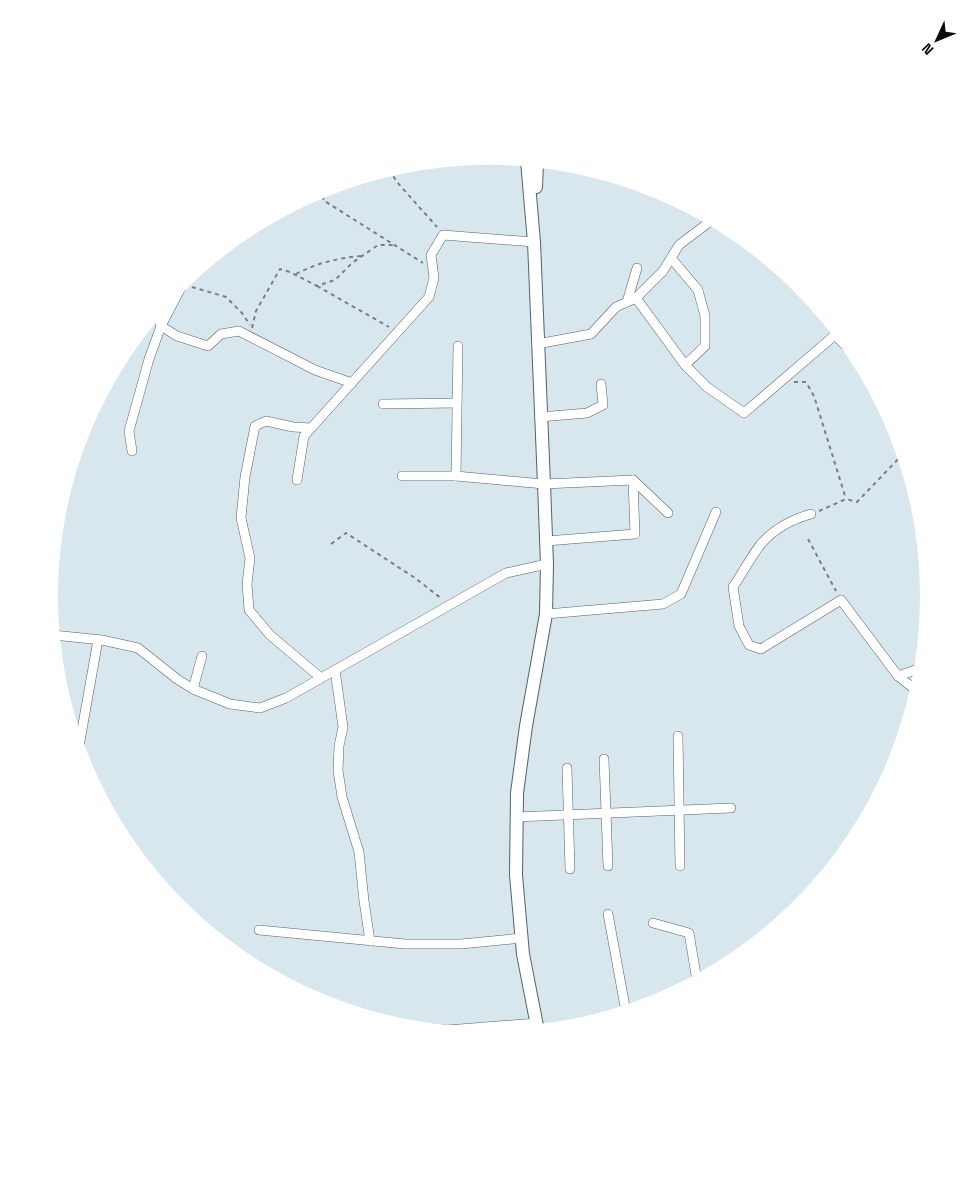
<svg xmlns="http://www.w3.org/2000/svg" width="977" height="1193" viewBox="0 0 977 1193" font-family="'Space Grotesk',sans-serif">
<rect width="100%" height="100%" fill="#d8e6ee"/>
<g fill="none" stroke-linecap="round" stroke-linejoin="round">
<g stroke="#556168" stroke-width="10">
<g id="minor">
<path d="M671 258 698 290 705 316V346L685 365"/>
<path d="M636 298 663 271 679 245 712 220"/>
<path d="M627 302 637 268"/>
<path d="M156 311 161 326 177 336 208 346 221 334 239 331 315 370 352 383"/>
<path d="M835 335 857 357"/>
<path d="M537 344 591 334 616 307 636 298 685 365 707 387 744 413 835 335V329"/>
<path d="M383 404 457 403"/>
<path d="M540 417 587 413 603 405 601 384"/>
<path d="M311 428 293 427 266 421 255 426 245 477 241 518 250 558 247 584 249 610 270 635 321 678"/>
<path d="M132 451 129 431 149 359 161 326 185 280"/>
<path d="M402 476H456L544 484 633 480 635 534 546 541"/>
<path d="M456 476 458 346"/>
<path d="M297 480 304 436 429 297 434 278 431 255 443 235 534 242"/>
<path d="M633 480 668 513"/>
<path d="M811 514C793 519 774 529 761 544 752 555 742 574 733 587L739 626 749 645 761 649 841 600 898 676 917 691"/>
<path d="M546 614 663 604 681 594 716 512"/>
<path d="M53 635 102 640 138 648 177 679 193 689 230 704 260 708 286 698 506 573 547 564"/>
<path d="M335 670 343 727 339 746 338 770 342 797 359 852 364 901 370 941"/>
<path d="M898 676 921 668"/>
<path d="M193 689 202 656"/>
<path d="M678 736 680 866"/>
<path d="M78 752 98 640"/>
<path d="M604 759 608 866"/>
<path d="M567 768 570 869"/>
<path d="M516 817 731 808"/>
<path d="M608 914 626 1012"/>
<path d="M653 923 689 933 697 981"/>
<path d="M259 930 405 944H461L522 938"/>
<path d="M395 1025 447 1030 537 1023"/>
</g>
</g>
<g stroke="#556168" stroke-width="14">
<g id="secondary">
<path d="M527 161 534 242 544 484 547 564 546 614 526 726 517 793 516 875 523 954 538 1031"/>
<path d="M536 187 537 162"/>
</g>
</g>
<g stroke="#778086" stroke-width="2" stroke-dasharray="4 4" stroke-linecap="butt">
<path d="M390 169 396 181 437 227"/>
<path d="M326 188 323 200 423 263"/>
<path d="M296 274C317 263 338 258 361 256"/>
<path d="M317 286 389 327"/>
<path d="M192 287 226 297 242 313 250 325"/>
<path d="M252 328 256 311 280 269 290 272 317 286 335 280 352 263 378 245H395"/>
<path d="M794 382H806L814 396 846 499"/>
<path d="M819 511 846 499 857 502 903 454"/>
<path d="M808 539 836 591"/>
<path d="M331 544 346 533 415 578 442 599"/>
</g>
<use href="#minor" stroke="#fff" stroke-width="9"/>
<use href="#secondary" stroke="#fff" stroke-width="12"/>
</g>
<path d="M0 0H977V1193H0ZM58 596a431 431 0 1 1 862 0a431 431 0 1 1-862 0Z" fill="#fff" fill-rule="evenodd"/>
<g transform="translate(937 40) rotate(226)" stroke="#ffffff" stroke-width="4" paint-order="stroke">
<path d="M0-4L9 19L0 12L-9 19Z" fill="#080c0f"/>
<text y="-8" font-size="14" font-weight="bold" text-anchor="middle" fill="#080c0f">N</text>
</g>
</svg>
